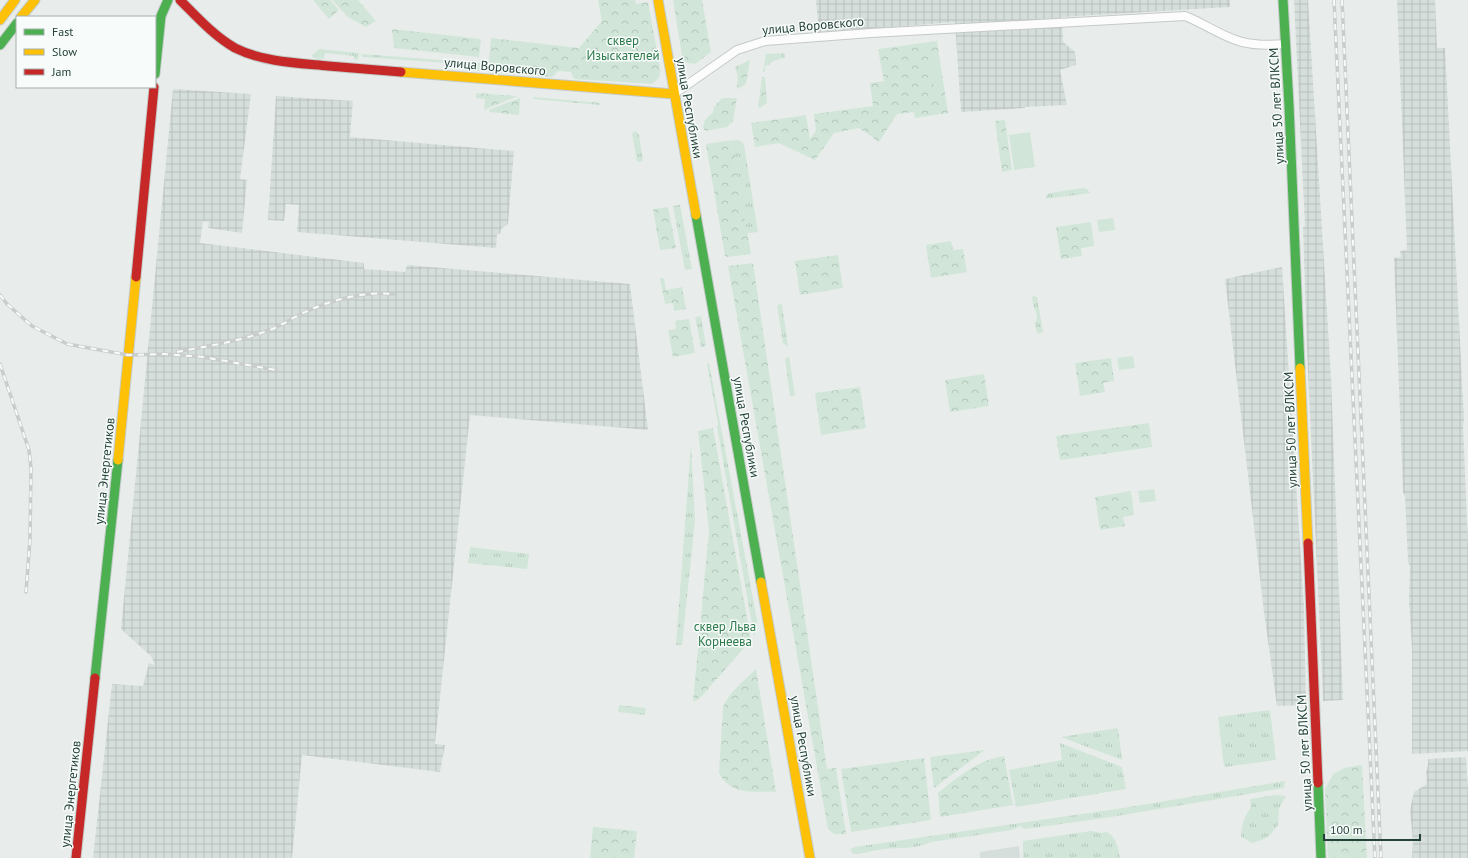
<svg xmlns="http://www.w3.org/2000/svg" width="1468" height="858" viewBox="0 0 1468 858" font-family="'PT Sans',sans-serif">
<defs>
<pattern id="industrial-grid" width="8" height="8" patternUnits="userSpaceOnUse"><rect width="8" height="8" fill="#d6dedb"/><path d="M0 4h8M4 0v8" fill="none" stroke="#b8c0bd"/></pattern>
<pattern id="grass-tufts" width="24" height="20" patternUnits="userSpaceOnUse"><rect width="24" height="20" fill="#d1e6d8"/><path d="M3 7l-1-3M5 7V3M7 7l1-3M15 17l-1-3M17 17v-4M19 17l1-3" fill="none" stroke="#b3c6ba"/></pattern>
<pattern id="forest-crowns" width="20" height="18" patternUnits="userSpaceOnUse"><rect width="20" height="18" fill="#d1e6d8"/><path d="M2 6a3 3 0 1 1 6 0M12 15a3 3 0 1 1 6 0" fill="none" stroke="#b3c6ba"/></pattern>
</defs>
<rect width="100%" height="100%" fill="#e8edeb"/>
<path fill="#d6dedb" d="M1019 846 1020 858H980V852Z"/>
<g fill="url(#industrial-grid)">
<path d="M816 0H1230V7L1062 17 1063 42 1075 52 1076 65 1060 70 1067 105 1025 107V108L961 112 955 22 819 33Z"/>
<path d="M1294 0H1308L1331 377 1343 700 1323 701V698L1307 349 1303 227 1305 226Z"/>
<path d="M1397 0H1435L1437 48H1445L1464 420 1463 425 1468 545V751L1412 754V648L1409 601 1410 566 1408 562 1405 496 1403 492 1394 258 1401 257 1400 251 1407 250Z"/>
<path d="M173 89 251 94 240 179 247 180 242 233 208 228 209 222 203 221 200 243 364 263V269L405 272 407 265 630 284 648 430 470 415 435 744 445 745 440 772 302 755 292 858H93L112 684 143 686 149 663 155 665 151 656 121 629Z"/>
<path d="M276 96 353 101 350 137 514 151 508 224 501 229 500 234H497L496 248 297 232 299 205 286 204 284 221 268 220Z"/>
<path d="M1282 267 1304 607 1306 705 1277 706 1264 612 1225 279Z"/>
<path d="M1466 757 1468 791V858H1412L1413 842 1410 810 1414 792 1427 784 1426 772 1428 765V759Z"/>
</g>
<g fill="url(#grass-tufts)">
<path d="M319 49 359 53 358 60 354 59V56L325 53 324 59 313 58 312 55Z"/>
<path d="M784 53 785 58 773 61 769 65 765 66V72H763L766 54Z"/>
<path d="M362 54 480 63 479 71 462 70V64L362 57Z"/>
<path d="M636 131 639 135 643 161 637 162 632 133Z"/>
<path d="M737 140 741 141 744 145 758 232 747 233 732 145 725 141Z"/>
<path d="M1083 188 1087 189 1090 193 1045 199 1047 195 1050 193Z"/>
<path d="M680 205 692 269 685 270 673 206Z"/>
<path d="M1034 296 1037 297 1043 332 1037 334 1035 323 1037 318 1036 311 1034 308 1032 297Z"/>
<path d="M782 304 788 347 783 343 777 305Z"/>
<path d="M701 316 706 346 701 347 695 317Z"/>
<path d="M789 356 795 396H790L785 359Z"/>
<path d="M709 363 757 620 756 632 754 636 717 427 718 423 707 364Z"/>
<path d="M691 444 695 521 682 645H676Z"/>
<path d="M470 547 529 554 527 569 468 563Z"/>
<path d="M619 705 646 708 645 715 618 712Z"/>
<path d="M1270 710 1276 760 1224 767 1218 717Z"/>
<path d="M1118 728 1122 760 1061 737Z"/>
<path d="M1060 743 1122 767 1126 789 1016 807 1009 770 1062 760Z"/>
<path d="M1285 781 1284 788 1105 818 1032 828 1024 829 1020 826 1012 830 931 842C915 850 895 847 878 850 870 851 862 854 853 854L850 849 855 847 1123 808Z"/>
<path d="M1275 795 1286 796 1279 808 1278 825 1271 834 1264 839 1252 843 1241 837C1241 825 1245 816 1251 807L1250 799Z"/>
<path d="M1091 831 1101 833 1107 832C1117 838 1118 847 1120 858H1023V841Z"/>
</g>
<g fill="url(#forest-crowns)">
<path d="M313 0H330L339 10 329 19Z"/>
<path d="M332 0H358L376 21 366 27 348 17Z"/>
<path d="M598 0H635L636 4 648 2 660 68C661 76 658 80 652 84L574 79 571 72 558 71 552 77 488 72 491 38 579 48 602 21Z"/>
<path d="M673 0H702L711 52 695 64 683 62Z"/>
<path d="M392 29 481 39 479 57 394 48Z"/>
<path d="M937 41 948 113 915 118 914 112 897 114 879 142 859 128 834 133 815 160 779 143 755 147 751 123 806 115 810 139 816 131 814 114 873 106 870 83 884 81 878 49Z"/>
<path d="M750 60 746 84 738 89 737 88 738 77 735 67Z"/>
<path d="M762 77H765L767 103 760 108 758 107Z"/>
<path d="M476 93 518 96 484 110 485 99 476 98Z"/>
<path d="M533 97 601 103 600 105 533 99Z"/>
<path d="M520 98 519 115 490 112 489 110Z"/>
<path d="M722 98H737L733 121 727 127 705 131 703 127 705 120 713 112 714 107Z"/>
<path d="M1005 120 1012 170 1002 172 995 121Z"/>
<path d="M725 141 732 145 751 254 728 257 725 256 706 144Z"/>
<path d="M668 207 676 248 660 250 653 209Z"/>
<path d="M1091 222 1094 246 1081 248 1082 256 1061 259 1056 227Z"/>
<path d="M951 241 953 250 963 249 967 272 931 278 926 245Z"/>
<path d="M838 255 843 288 800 295 795 261Z"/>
<path d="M753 263 827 769 836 768 846 834H834L828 829 728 266Z"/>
<path d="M660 278H664L666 290 682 287 686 309 674 311 673 303 665 304Z"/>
<path d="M689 319 695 353 673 357 668 330 676 329 675 321Z"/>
<path d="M1111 358 1114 381 1103 383 1105 392 1080 396 1075 363Z"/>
<path d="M984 374 989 406 950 412 945 380Z"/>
<path d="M860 387 866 428 821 435 815 393Z"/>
<path d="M1149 423 1152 447 1060 460 1056 436Z"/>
<path d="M713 428 751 640 701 697 693 702 709 530 698 431Z"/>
<path d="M1131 491 1134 515 1123 517 1125 526 1100 530 1095 497Z"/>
<path d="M756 669 776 792C753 791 731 796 719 773L723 707C730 691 744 681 756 669Z"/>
<path d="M985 750 934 788 930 757Z"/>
<path d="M1004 756 1013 805 940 817 938 793C958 777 977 760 1004 756Z"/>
<path d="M924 758 931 820 851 832 841 769Z"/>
<path d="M1362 765 1367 858H1328L1325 789 1333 774 1344 768Z"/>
<path d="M593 827 637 831 634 858H590Z"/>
</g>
<g fill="#d1e6d8">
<path d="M938 58 942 87 934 88 930 59Z"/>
<path d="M1030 132 1035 167 1014 170 1009 135Z"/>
<path d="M1113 218 1115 230 1099 232 1097 220Z"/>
<path d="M1133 356 1135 368 1119 370 1117 358Z"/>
<path d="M1154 489 1156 501 1140 503 1138 491Z"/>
</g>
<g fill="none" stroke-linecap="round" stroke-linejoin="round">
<g stroke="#c5cac8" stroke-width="10">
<path id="street" d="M674 94 737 50 765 41 871 33 1185 16C1203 23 1218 34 1236 40 1252 46 1270 45 1286 44"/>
</g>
<g stroke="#c3cbc8" stroke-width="11">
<g id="fast">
<path d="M1283 0 1289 105 1300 368"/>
<path d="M0 45 17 23"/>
<path d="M155 74 161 16 168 0"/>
<path d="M696 215 761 582"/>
<path d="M95 678 118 460"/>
<path d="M1318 783 1321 858"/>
</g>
</g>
<g stroke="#c3cbc8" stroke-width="11">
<g id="slow">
<path d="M658 0 696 215"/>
<path d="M21 17 35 0"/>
<path d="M0 20 15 0"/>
<path d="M401 72 674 94"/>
<path d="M1300 368 1308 543"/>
<path d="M118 460 136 277"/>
<path d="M761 582 810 858"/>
</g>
</g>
<g stroke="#c3cbc8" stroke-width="11">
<g id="jam">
<path d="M180 0C197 17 214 36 235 48 263 62 297 63 328 66 352 68 376 70 401 72"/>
<path d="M136 277 154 87"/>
<path d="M1308 543 1318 783"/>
<path d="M76 858 95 678"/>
</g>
</g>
<use href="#street" stroke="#fcfcfc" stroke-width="8"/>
<use href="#fast" stroke="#4caf50" stroke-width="9"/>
<use href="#slow" stroke="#ffc107" stroke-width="9"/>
<use href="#jam" stroke="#c62828" stroke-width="9"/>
<g stroke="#c9cdcc" stroke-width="3.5">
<g id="rail">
<path d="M1334 0 1375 858"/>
<path d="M1342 0 1381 858"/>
<path d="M0 295 7 304 32 326 67 344 128 355 165 354 203 357 276 370"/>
<path d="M177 352C207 346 237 342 267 331 277 328 287 321 297 316 327 301 360 291 394 294"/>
<path d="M0 364 29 450 31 468 30 539 26 592"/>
</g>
</g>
<use href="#rail" stroke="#f7fbf9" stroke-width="2" stroke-dasharray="6" stroke-linecap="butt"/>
</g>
<g text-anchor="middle" stroke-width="3" stroke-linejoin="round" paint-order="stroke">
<g font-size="13" fill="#24423a" stroke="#f7fbf9">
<text transform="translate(813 25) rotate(-5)" y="5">улица Воровского</text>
<text transform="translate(495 66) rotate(5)" y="5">улица Воровского</text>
<text transform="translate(1276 106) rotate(-93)" y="5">улица 50 лет ВЛКСМ</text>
<text transform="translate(690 108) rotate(80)" y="5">улица Республики</text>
<text transform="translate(747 427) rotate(80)" y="5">улица Республики</text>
<text transform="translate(1290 430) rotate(-92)" y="5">улица 50 лет ВЛКСМ</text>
<text transform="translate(104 471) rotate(-84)" y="5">улица Энергетиков</text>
<text transform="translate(804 746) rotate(80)" y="5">улица Республики</text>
<text transform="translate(1304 753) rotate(-93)" y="5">улица 50 лет ВЛКСМ</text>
<text transform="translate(70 794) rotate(-84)" y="5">улица Энергетиков</text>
</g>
<g font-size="13" fill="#2d7a4b" stroke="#f7fbf9">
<text x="623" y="45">сквер<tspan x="623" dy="15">Изыскателей</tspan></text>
<text x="725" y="631">сквер Льва<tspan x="725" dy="15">Корнеева</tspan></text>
</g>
</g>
<rect x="16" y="16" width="140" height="72" fill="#f7fbf9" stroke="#a3b1ad"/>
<rect x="24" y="29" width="20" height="6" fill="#4caf50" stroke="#a3b1ad"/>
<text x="52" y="36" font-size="12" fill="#24423a">Fast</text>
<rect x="24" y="49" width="20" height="6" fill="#ffc107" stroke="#a3b1ad"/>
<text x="52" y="56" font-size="12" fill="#24423a">Slow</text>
<rect x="24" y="69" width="20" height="6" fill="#c62828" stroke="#a3b1ad"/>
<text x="52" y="76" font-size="12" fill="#24423a">Jam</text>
<path d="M1324 834v6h96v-6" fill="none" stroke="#24423a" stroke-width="2"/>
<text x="1330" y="834" font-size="12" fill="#24423a" stroke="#f7fbf9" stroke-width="3" paint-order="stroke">100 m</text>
</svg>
